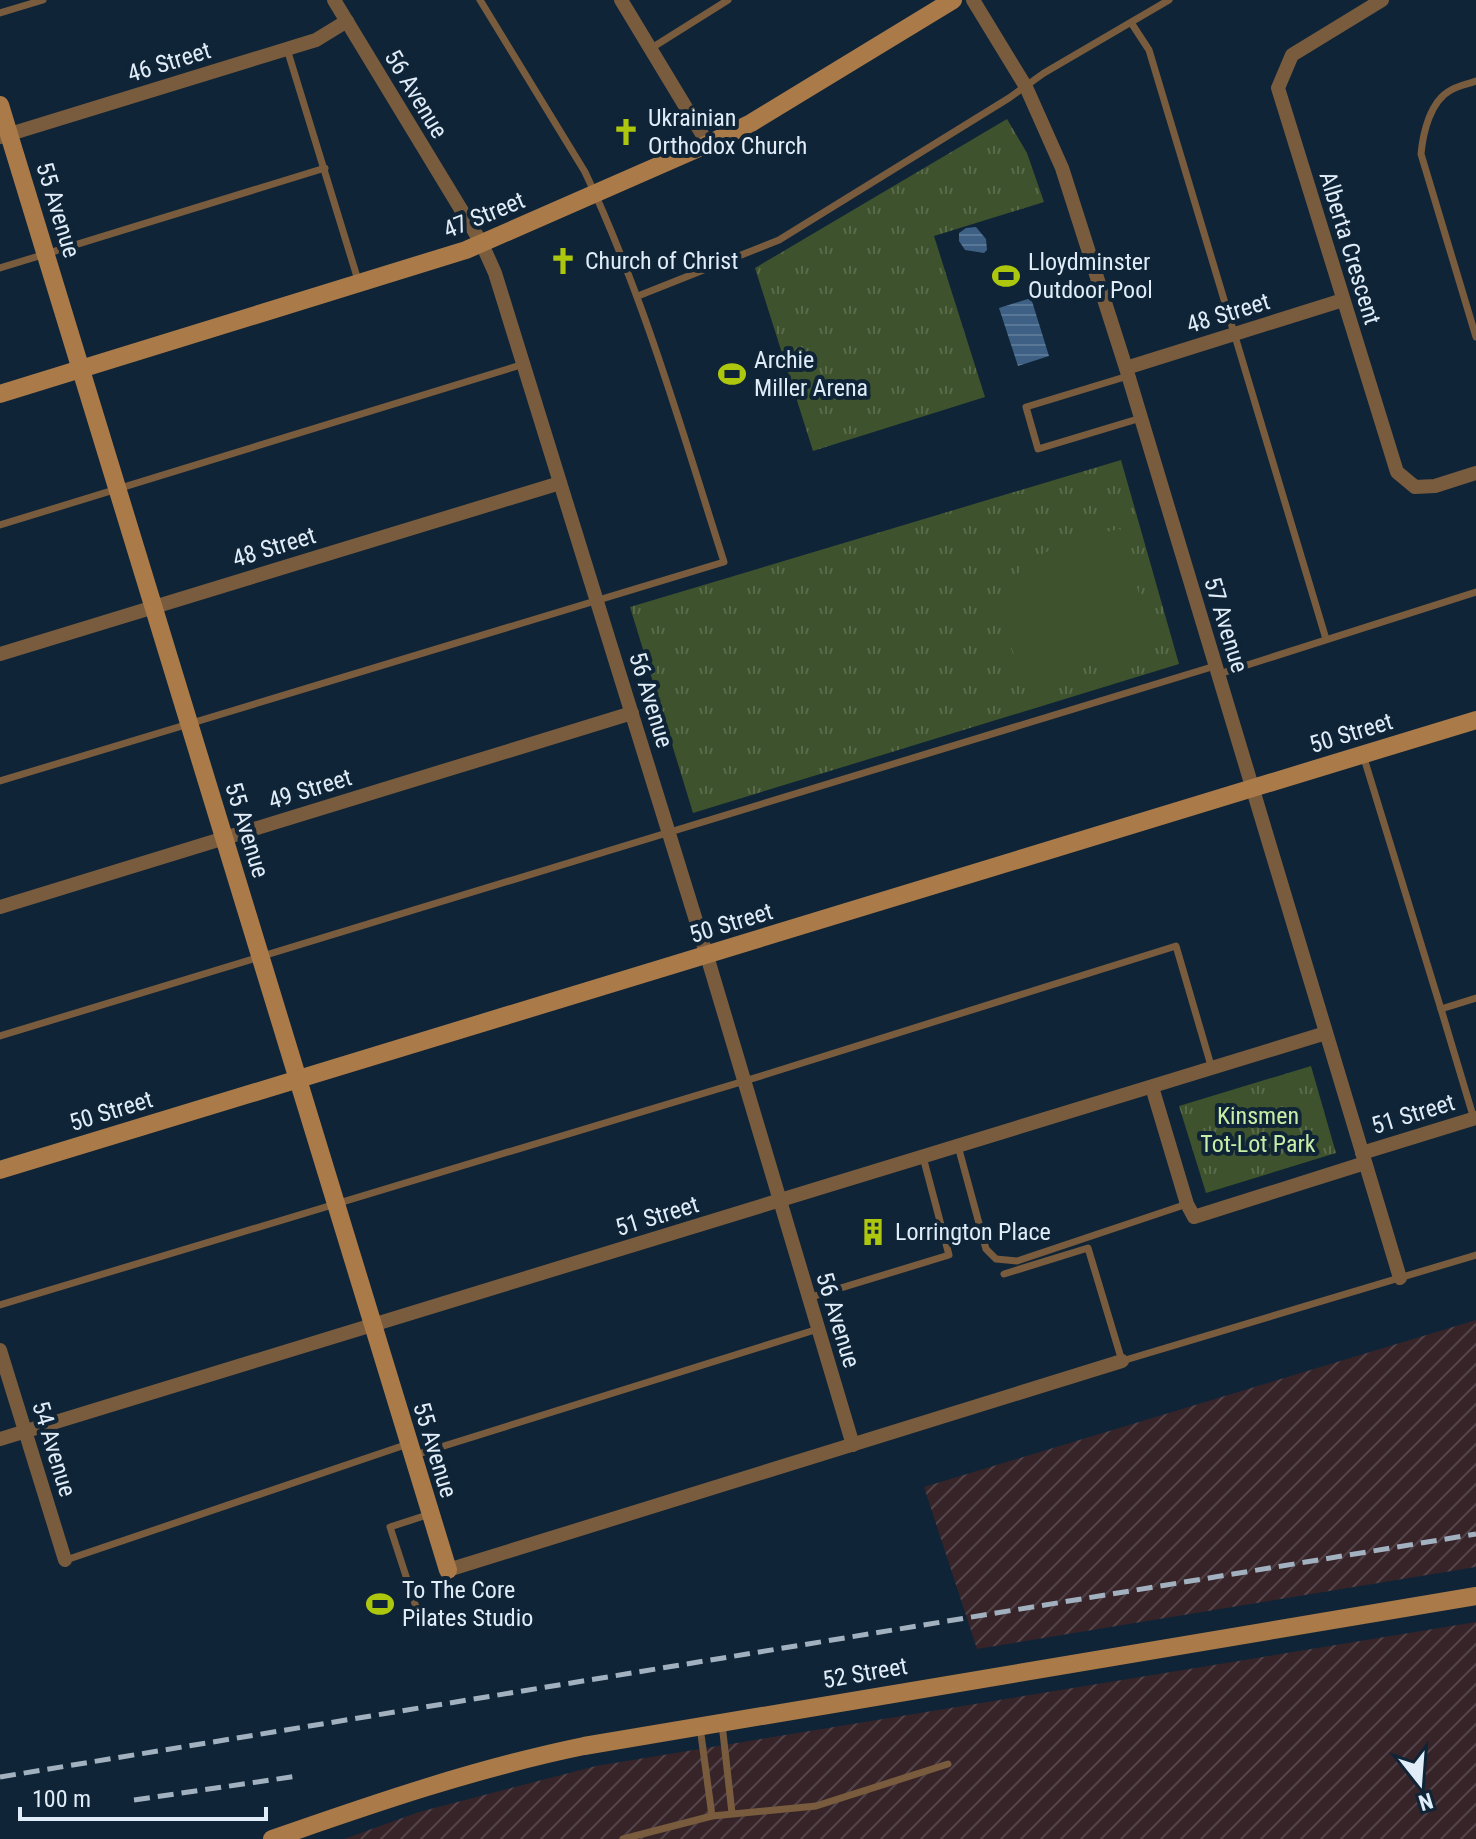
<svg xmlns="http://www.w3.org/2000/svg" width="1476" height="1839" viewBox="0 0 1476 1839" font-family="'Roboto Condensed',sans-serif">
<defs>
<pattern id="industrial-furrows" width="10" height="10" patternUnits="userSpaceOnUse" patternTransform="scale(2)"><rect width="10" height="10" fill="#362429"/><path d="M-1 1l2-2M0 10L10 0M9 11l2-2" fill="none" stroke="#534449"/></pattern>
<pattern id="park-tufts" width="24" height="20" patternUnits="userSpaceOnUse" patternTransform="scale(2)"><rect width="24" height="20" fill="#3e522d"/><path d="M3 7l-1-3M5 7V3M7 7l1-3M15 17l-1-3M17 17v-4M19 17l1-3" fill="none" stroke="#5a6b4c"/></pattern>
<pattern id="water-rules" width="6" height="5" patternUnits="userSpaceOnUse" patternTransform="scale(2)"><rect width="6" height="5" fill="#3d6084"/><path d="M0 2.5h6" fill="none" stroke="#597796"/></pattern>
</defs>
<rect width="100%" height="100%" fill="#0f2436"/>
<g fill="url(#industrial-furrows)">
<path d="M1476 1320V1567L977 1649 924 1487Z"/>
<path d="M1476 1622V1839H344L419 1812 596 1766Z"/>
</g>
<g fill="url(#park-tufts)">
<path d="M1007 119 1027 153 1044 202 934 236 985 397 813 451 755 268Z"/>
<path d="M1121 460 1179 664 693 813 630 607Z"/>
<path d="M1311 1066 1336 1153 1206 1193 1179 1106Z"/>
</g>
<path fill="#3e522d" d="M1120 529 1150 631 1143 651 1024 682C1015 656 1000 624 1006 596 1017 552 1082 537 1120 529Z"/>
<g fill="url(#water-rules)">
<path d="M976 227 986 239 987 250 984 253 965 250 959 241V233L966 228Z"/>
<path d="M1031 298 1049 356 1018 366 999 308Z"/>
</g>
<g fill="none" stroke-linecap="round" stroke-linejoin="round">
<g stroke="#795b3d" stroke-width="7">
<path d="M0 13 43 0"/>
<path d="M1132 24 1149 50 1326 639"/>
<path d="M287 49 358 280"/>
<path d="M650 49 728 0"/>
<path d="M1476 81C1468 84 1458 86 1451 90 1430 101 1423 133 1421 154L1476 337"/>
<path d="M0 268 325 168"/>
<path d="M638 296 779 240 1009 98 1044 73 1169 0"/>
<path d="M1128 376 1026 407 1038 449 1141 418"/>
<path d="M0 525 524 364"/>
<path d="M1219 674 1476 592"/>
<path d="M1363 755 1441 1009"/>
<path d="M0 781 724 562C682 431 644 297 585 172L480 0"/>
<path d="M0 1036 1215 666"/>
<path d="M1474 1119 1441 1009 1476 998"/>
<path d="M958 1146 986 1249 996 1259 1017 1261 1187 1204"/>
<path d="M1004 1274 1088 1248 1122 1361 1476 1255"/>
<path d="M808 1298 949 1255 923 1157"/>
<path d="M0 1305 764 1075 1176 946 1212 1069"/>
<path d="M415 1455 818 1329"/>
<path d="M66 1560 408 1444"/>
<path d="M418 1613 390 1527 430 1514"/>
<path d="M722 1724 732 1813"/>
<path d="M700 1727 712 1816"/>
<path d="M623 1839 712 1816 816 1806 948 1764"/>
</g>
<g stroke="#795b3d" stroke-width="14">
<path d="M334 0 482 244 495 273 707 956 853 1445"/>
<path d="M621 0 708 144"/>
<path d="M973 0 1026 87 1062 168 1126 368 1400 1278"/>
<path d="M1382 0 1292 55 1278 88 1397 472 1415 487 1435 486 1476 473"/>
<path d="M0 137 316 40 347 21"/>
<path d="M1126 368 1343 300"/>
<path d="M0 654 560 483"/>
<path d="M0 907 632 713"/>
<path d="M1152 1087 1187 1204 1194 1217 1365 1163"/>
<path d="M1362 1153 1476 1118"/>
<path d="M0 1350 65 1560"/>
<path d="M0 1439 1326 1033"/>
<path d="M448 1570 1122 1361"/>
</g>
<g stroke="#aa7a49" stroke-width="18">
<path d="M0 105 448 1570"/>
<path d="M0 394 466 250 708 144 751 123 953 0"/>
<path d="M0 1170 1476 720"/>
<path d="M272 1839C375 1803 477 1768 584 1746L1476 1596"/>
</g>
<g stroke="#a2b1bf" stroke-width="5" stroke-dasharray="16 8" stroke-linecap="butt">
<path d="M0 1777 1476 1534"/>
<path d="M134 1800 298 1776"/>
</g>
</g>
<defs>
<g id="church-bare" transform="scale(2.16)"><path d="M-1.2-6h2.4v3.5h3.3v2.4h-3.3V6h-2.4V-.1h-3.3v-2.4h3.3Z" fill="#adc60e" stroke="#0f2436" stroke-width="2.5" paint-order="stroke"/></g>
<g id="stadium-bare" transform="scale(2.16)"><path d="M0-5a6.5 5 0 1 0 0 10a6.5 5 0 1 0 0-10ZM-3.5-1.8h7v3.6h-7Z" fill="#adc60e" stroke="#0f2436" stroke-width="2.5" paint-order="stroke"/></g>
<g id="building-bare" transform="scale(2.16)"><path d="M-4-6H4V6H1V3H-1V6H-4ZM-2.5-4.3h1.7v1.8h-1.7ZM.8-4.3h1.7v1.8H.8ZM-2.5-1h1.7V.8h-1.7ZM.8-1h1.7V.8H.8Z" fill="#adc60e" stroke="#0f2436" stroke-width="2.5" paint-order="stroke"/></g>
</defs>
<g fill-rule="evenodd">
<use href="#church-bare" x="626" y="132"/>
<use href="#church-bare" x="563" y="261"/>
<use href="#stadium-bare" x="1006" y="276"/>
<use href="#stadium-bare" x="732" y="374"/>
<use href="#building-bare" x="873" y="1232"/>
<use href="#stadium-bare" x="380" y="1604"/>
</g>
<g text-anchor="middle" stroke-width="8" stroke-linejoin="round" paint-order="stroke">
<g font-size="24" fill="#e0edf9" stroke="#0f2436">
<text transform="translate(169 62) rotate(-17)" y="8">46 Street</text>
<text transform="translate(416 94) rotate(59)" y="8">56 Avenue</text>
<text transform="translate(58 210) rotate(73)" y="8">55 Avenue</text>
<text transform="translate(484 215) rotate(-22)" y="8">47 Street</text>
<text transform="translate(1350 248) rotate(73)" y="8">Alberta Crescent</text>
<text transform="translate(1228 313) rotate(-17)" y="8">48 Street</text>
<text transform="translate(274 547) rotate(-17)" y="8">48 Street</text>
<text transform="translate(1226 625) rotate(73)" y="8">57 Avenue</text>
<text transform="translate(651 700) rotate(73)" y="8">56 Avenue</text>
<text transform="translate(1351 733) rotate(-17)" y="8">50 Street</text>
<text transform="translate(310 789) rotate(-17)" y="8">49 Street</text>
<text transform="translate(247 830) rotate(73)" y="8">55 Avenue</text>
<text transform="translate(731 923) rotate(-17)" y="8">50 Street</text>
<text transform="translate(111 1111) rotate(-17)" y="8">50 Street</text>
<text transform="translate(1413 1114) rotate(-17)" y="8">51 Street</text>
<text transform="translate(657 1216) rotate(-17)" y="8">51 Street</text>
<text transform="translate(838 1320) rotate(73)" y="8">56 Avenue</text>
<text transform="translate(54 1449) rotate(73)" y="8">54 Avenue</text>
<text transform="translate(435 1450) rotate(73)" y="8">55 Avenue</text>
<text transform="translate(865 1673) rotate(-10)" y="8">52 Street</text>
</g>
<g font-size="24" fill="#e0edf9" stroke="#0f2436" text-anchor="start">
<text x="648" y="126">Ukrainian<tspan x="648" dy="28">Orthodox Church</tspan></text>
<text x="585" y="269">Church of Christ</text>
<text x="1028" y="270">Lloydminster<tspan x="1028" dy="28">Outdoor Pool</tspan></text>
<text x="754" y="368">Archie<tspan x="754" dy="28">Miller Arena</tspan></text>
<text x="895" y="1240">Lorrington Place</text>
<text x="402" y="1598">To The Core<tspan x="402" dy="28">Pilates Studio</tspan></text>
</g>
<g font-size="24" fill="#c7eda7" stroke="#0f2436">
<text x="1258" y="1124">Kinsmen<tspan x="1258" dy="28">Tot-Lot Park</tspan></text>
</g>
</g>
<g transform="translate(1420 1783) rotate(163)" stroke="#0f2436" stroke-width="6" paint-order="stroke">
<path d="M0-6L14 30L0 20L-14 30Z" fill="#e0edf9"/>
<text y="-12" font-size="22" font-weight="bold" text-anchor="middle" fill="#e0edf9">N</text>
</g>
<path d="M20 1807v12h246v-12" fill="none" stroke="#e0edf9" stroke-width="4"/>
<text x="32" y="1807" font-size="24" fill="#e0edf9" stroke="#0f2436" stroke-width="6" paint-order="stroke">100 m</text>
</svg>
